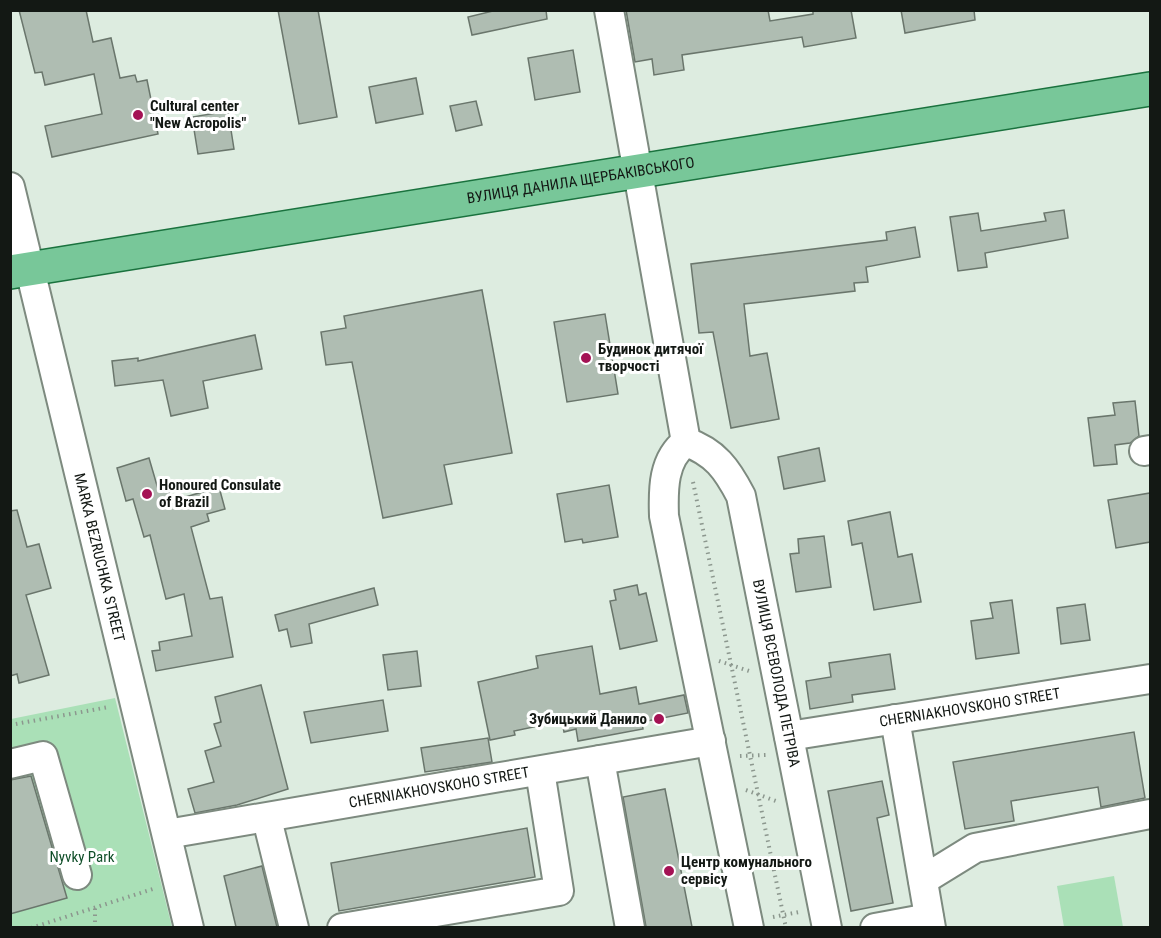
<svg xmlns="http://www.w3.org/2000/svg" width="1161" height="938" viewBox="0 0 1161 938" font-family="'Roboto Condensed',sans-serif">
<rect width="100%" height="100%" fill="#ddece0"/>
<g fill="#aae0b7">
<path d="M115 698 172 927 11 928V719Z"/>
<path d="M1114 876 1123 927H1064L1057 886Z"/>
</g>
<g fill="#afbdb2" stroke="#6a766c" stroke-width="1.5">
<path d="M19 10H86L93 42 111 38 120 78 135 75 137 82 147 80 158 134 52 157 45 126 102 114 94 74 45 85 42 72 35 73Z"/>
<path d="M278 10H318L337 117 299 124Z"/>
<path d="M497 10H546L547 19 472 35 468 17Z"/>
<path d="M626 10H768L770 21 813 14V10H851L856 38 804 47 802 37 682 55 684 70 654 75 652 59 635 62Z"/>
<path d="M901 10H974L975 20 905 33Z"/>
<path d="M573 50 580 92 535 100 528 58Z"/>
<path d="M416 78 423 114 376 123 369 87Z"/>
<path d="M476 101 482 125 456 131 450 106Z"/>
<path d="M228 111 234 149 198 154 192 117Z"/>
<path d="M1064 210 1068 238 985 253 987 267 958 271 950 217 978 213 981 231 1046 221 1044 213Z"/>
<path d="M915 227 920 257 866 267 868 282 854 283 855 291 744 304 750 356 767 353 779 419 731 428 713 332 699 333 691 264 887 240 886 232Z"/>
<path d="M482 290 512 453 444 465 452 504 383 518 352 362 326 365 321 332 346 328 344 316Z"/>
<path d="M605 314 618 394 567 402 554 322Z"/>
<path d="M255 335 262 369 203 381 208 408 171 416 163 380 115 386 112 361 138 358V361Z"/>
<path d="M1135 401 1139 436 1130 443 1115 445 1117 464 1094 466 1088 418 1115 415 1113 403Z"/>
<path d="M819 448 825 481 784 489 778 457Z"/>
<path d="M149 458 158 489 167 486 172 501 219 487 225 509 207 514 209 521 191 527 210 599 222 597 233 657 156 671 152 651 160 650 159 642 192 636 184 594 166 599 150 535 144 537 133 499 126 501 117 468Z"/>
<path d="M609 485 618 537 583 543 582 539 565 542 557 494Z"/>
<path d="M1150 493V542L1116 548 1108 500Z"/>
<path d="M17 510 27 547 39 544 51 588 26 595 49 675 19 683 17 674 10 676V511Z"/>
<path d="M890 512 898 557 912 554 921 602 874 610 862 543 852 545 848 521Z"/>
<path d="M824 536 831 587 796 592 790 554 799 553 798 539Z"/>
<path d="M637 585 639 595 646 593 657 641 620 649 610 601 616 600 614 590Z"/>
<path d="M374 588 378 605 309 624 312 643 291 647 287 629 279 631 275 615Z"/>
<path d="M1012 600 1019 653 976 659 971 621 993 618 990 603Z"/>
<path d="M1085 604 1090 640 1061 644 1057 608Z"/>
<path d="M592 646 600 694 636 687 639 704 684 695 688 713 642 722 643 729 578 741 576 729 564 732 562 721 514 731 515 735 490 740 478 682 538 668 536 656Z"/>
<path d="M417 651 421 686 388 690 383 655Z"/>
<path d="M890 654 895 689 852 695 853 702 810 709 806 681 831 677 829 663Z"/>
<path d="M261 685 288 789 237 805 195 813 188 789 214 782 205 751 221 746 214 724 221 722 215 697Z"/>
<path d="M383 700 388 731 311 743 304 712Z"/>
<path d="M1134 732 1145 798 1101 807 1098 787 1011 801 1014 821 965 829 953 762Z"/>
<path d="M488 738 492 762 425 772 421 748Z"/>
<path d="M31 776 67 898 10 914V780Z"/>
<path d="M882 781 889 815 877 818 893 903 851 911 828 791Z"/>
<path d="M665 789 692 927H646L623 797Z"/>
<path d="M527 828 535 877 339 911 331 863Z"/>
<path d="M262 866 277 927H236L224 876Z"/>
</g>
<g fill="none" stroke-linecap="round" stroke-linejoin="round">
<g stroke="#7d8a7f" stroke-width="32">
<g id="minor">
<path d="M609 10 686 442"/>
<path id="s1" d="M10 187 189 928"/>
<path id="s2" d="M686 442C715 452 727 469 741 496L827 928"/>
<path d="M686 442C663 459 663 489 664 516L749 928"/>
<path d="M1144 451 1150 450"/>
<path d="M895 719 931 928"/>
<path id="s3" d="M789 736 1150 679"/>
<path d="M600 760 630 928"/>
<path d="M10 764 43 756 77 875"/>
<path d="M267 819 294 928"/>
<path id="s4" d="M167 834 711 741"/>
<path d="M923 880 975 848 1150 814"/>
<path d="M342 928 559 891 540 771"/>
<path d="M875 928 929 918"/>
</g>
</g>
<g stroke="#1a723e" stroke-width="36">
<g id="major">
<path id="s5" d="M10 272 1150 89"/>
</g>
</g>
<g stroke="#8c978e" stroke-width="4" stroke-dasharray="1.5 4.5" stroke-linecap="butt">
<path d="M693 482 786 928"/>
<path d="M719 661 749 671"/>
<path d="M10 725 109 707"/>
<path d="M740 756 766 755"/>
<path d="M746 790 776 801"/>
<path d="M773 917 799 912"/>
<path d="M31 928 153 889"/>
<path d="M95 928V906"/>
</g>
<use href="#minor" stroke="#fff" stroke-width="28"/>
<use href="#major" stroke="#78c799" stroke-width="33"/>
</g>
<g fill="#a41254" stroke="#fff" stroke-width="2">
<circle cx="138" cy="115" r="6"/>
<circle cx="586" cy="358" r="6"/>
<circle cx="147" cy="494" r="6"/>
<circle cx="659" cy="719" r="6"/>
<circle cx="669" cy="871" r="6"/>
</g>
<g text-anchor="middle" stroke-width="6" stroke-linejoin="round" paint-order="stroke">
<g font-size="15" font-weight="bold" fill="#131814" stroke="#fff" text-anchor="start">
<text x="150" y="111">Cultural center<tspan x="150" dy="17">"New Acropolis"</tspan></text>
<text x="598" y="354">Будинок дитячої<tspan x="598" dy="17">творчості</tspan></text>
<text x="159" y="490">Honoured Consulate<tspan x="159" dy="17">of Brazil</tspan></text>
<text x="647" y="724" text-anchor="end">Зубицький Данило</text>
<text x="681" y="867">Центр комунального<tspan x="681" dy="17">сервісу</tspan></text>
</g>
<g font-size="15" fill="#131814" stroke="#fff">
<text dy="5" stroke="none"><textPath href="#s5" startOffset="578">ВУЛИЦЯ ДАНИЛА ЩЕРБАКІВСЬКОГО</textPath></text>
<text dy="5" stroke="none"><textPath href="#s1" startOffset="381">MARKA BEZRUCHKA STREET</textPath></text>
<text dy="5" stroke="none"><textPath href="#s2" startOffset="260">ВУЛИЦЯ ВСЕВОЛОДА ПЕТРІВА</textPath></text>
<text dy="5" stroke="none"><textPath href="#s3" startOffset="183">CHERNIAKHOVSKOHO STREET</textPath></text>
<text dy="5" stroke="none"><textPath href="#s4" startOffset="276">CHERNIAKHOVSKOHO STREET</textPath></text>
</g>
<g font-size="15" fill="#0f4e28" stroke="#fff">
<text x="82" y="862">Nyvky Park</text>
</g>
</g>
<rect width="1161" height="938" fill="none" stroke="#131814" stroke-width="24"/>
</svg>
